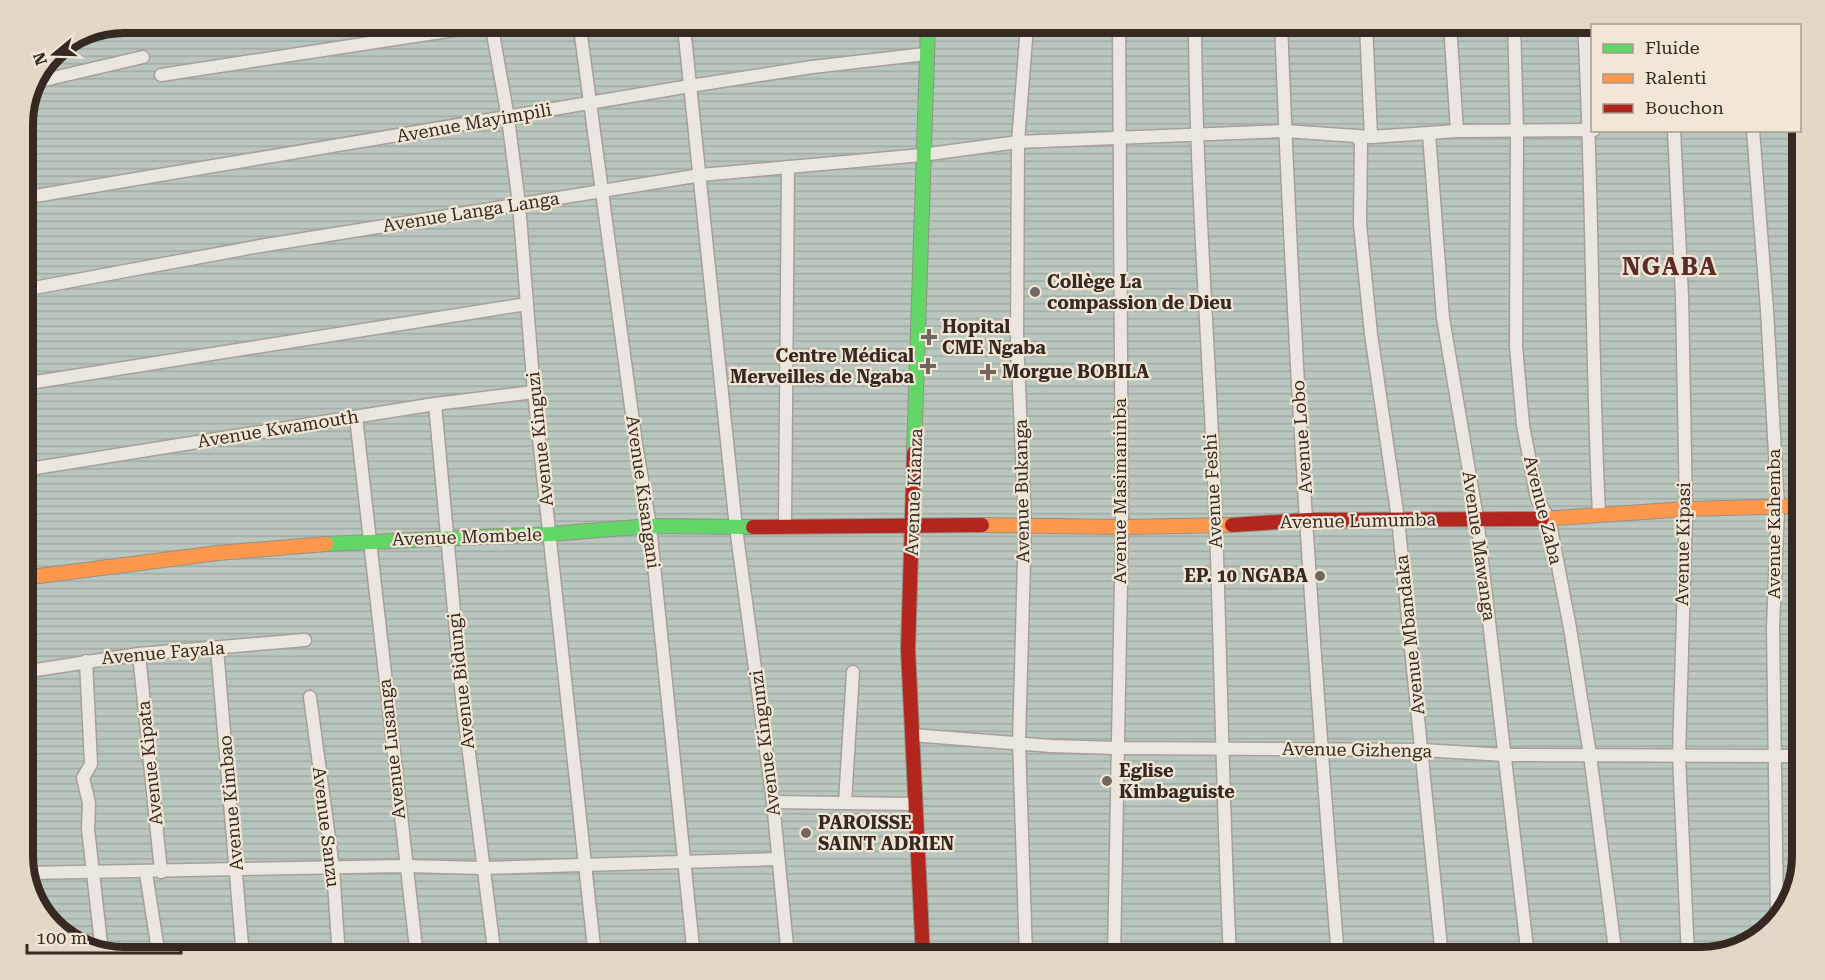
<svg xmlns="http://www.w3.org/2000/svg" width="1825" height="980" viewBox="0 0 1825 980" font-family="'Roboto Serif',serif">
<defs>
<pattern id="water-rules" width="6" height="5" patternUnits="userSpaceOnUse" patternTransform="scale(1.5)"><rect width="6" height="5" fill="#bac7be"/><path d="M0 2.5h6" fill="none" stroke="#a0aba3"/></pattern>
</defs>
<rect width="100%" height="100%" fill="#e1dbd0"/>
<path fill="url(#water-rules)" d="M1701 23 1713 25 1592 26V130H1800V110L1802 118V856L1792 901 1757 941 1701 957H124L79 947 39 912 23 863V118L53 52 86 30Z"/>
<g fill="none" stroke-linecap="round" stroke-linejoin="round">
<g stroke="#a7a098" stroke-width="15">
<g id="street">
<path d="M1514 23 1517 132 1516 346 1523 425 1537 499 1549 519 1570 628 1590 755 1616 957"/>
<path d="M1584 23C1593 187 1591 350 1599 514"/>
<path d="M1665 23V26"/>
<path d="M1281 24C1293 336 1312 647 1338 957"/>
<path d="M1366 24 1371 137"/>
<path d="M1450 24 1457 131"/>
<path d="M1195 25C1196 192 1210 359 1216 526 1221 670 1223 814 1230 957"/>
<path d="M684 27 736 528 773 802 788 957"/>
<path d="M492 28 508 118 519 204 534 392 595 957"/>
<path d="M580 28 636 444 650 526 694 957"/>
<path d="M161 75 467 28"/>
<path d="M40 81 143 57"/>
<path d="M1800 119H1802"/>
<path d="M1674 130 1682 296 1686 509 1679 756 1688 957"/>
<path d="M1753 130 1767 310 1778 508 1773 627 1777 918"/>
<path d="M1429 134 1443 318 1477 518 1528 957"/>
<path d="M1356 136 1361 142 1360 224 1371 334 1398 519 1442 957"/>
<path d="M23 198 690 86 812 67 926 54"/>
<path d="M23 290 260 246 701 175 922 155 1018 142 1285 131 1371 137 1457 131 1594 130"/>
<path d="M23 384 527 304"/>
<path d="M435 404 462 698 495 957"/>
<path d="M356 417 417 957"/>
<path d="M23 470 435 404 534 392"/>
<path d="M785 525 788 167"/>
<path d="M217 649 243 957"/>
<path d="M139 654 161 872"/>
<path d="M86 661 91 764 83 778 89 803 88 829 102 952"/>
<path d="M23 672 139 654 305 640"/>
<path d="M310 697 333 868 339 957"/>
<path d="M912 735 1051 746 1117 748 1422 750 1505 755 1802 756"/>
<path d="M773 802 914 804"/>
<path d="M845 803 853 672"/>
<path d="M26 873 405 866 482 868 777 859"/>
<path d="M146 873 159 957"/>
<path d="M1026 957 1019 741 1025 524 1017 340 1018 142 1027 26"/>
<path d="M1114 957 1122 527 1119 25"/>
</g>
</g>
<g stroke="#979088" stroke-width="16">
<g id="fast">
<path d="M914 453 928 26"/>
<path d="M326 544 551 534 650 526 753 527"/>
</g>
</g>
<g stroke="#979088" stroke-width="16">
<g id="slow">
<path d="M1542 519 1686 509 1802 506"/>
<path d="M982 525 1122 527 1232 525"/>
<path d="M23 578 218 553 326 544"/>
</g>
</g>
<g stroke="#979088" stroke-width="16">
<g id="jam">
<path d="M914 453 908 650 923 957"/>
<path d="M1232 525 1308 520 1542 519"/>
<path d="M753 527 982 525"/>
</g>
</g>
<use href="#street" stroke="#ebe7e0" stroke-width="12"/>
<use href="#fast" stroke="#63d668" stroke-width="14"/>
<use href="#slow" stroke="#ff974d" stroke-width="14"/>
<use href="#jam" stroke="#b3261e" stroke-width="14"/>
</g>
<g fill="#72675e" stroke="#f2e7d7" stroke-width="2">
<circle cx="1035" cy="292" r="6"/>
<path d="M926 328h6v6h6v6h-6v6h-6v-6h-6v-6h6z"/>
<path d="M925 357h6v6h6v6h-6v6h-6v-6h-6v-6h6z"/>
<path d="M985 363h6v6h6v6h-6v6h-6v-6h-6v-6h6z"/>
<circle cx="1320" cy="576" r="6"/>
<circle cx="1107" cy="781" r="6"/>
<circle cx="806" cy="833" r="6"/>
</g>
<g text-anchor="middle" stroke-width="4.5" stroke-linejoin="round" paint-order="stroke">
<g font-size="18" fill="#362921" stroke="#f2e7d7">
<text transform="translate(474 123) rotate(-10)" y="6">Avenue Mayimpili</text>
<text transform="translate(471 212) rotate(-9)" y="6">Avenue Langa Langa</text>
<text transform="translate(278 429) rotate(-9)" y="6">Avenue Kwamouth</text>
<text transform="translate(1302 437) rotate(-94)" y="6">Avenue Lobo</text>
<text transform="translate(540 439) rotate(-96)" y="6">Avenue Kinguzi</text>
<text transform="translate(1022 491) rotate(-91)" y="6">Avenue Bukanga</text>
<text transform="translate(1120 491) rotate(-90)" y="6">Avenue Masimaninba</text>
<text transform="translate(1213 491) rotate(-93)" y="6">Avenue Feshi</text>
<text transform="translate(643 492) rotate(82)" y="6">Avenue Kisangani</text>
<text transform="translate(914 492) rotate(-88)" y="6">Avenue Kianza</text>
<text transform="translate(1543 510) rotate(76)" y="6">Avenue Zaba</text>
<text transform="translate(1358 521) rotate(-1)" y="6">Avenue Lumumba</text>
<text transform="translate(1774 524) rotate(-90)" y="6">Avenue Kahemba</text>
<text transform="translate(467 537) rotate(-2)" y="6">Avenue Mombele</text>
<text transform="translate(1683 544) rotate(-89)" y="6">Avenue Kipasi</text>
<text transform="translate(1479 546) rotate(82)" y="6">Avenue Mawanga</text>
<text transform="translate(1410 635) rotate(-96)" y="6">Avenue Mbandaka</text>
<text transform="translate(163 653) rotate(-5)" y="6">Avenue Fayala</text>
<text transform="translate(461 681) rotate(-96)" y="6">Avenue Bidungi</text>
<text transform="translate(765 743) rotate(-97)" y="6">Avenue Kingunzi</text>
<text transform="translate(392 749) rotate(-96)" y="6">Avenue Lusanga</text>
<text transform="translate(1357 750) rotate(1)" y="6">Avenue Gizhenga</text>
<text transform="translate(150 763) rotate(-96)" y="6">Avenue Kipata</text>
<text transform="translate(231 803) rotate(-95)" y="6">Avenue Kimbao</text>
<text transform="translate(326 827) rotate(83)" y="6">Avenue Sanzu</text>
</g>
<g font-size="18" font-weight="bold" fill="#362921" stroke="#f2e7d7" text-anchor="start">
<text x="1047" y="288">Collège La<tspan x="1047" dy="21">compassion de Dieu</tspan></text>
<text x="942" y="333">Hopital<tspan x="942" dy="21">CME Ngaba</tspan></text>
<text x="914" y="362" text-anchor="end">Centre Médical<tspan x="914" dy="21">Merveilles de Ngaba</tspan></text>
<text x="1002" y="378">Morgue BOBILA</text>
<text x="1308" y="582" text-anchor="end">EP. 10 NGABA</text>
<text x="1119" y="777">Eglise<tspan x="1119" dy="21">Kimbaguiste</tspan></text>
<text x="818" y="829">PAROISSE<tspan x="818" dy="21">SAINT ADRIEN</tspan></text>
</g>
<g font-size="24" font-weight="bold" letter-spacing="1.5" fill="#5d2c26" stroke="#f2e7d7">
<text x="1670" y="275">NGABA</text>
</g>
</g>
<path d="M0 0H1825V980H0ZM124 33H1701A91 91 0 0 1 1792 124V856A91 91 0 0 1 1701 947H124A91 91 0 0 1 33 856V124A91 91 0 0 1 124 33Z" fill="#e3d8c8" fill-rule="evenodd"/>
<path fill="none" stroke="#362921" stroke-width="8" d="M124 33H1701A91 91 0 0 1 1792 124V856A91 91 0 0 1 1701 947H124A91 91 0 0 1 33 856V124A91 91 0 0 1 124 33Z"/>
<rect x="1591" y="24" width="210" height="108" fill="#f2e7d7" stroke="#a79b8e" stroke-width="1.5"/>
<rect x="1603" y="44" width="30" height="9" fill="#63d668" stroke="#a79b8e" stroke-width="1.5"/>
<text x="1645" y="54" font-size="18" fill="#362921">Fluide</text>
<rect x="1603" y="74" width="30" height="9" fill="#ff974d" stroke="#a79b8e" stroke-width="1.5"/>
<text x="1645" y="84" font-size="18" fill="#362921">Ralenti</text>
<rect x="1603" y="104" width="30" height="9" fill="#b3261e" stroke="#a79b8e" stroke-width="1.5"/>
<text x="1645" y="114" font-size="18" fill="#362921">Bouchon</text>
<g transform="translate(54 54) rotate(251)" stroke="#f2e7d7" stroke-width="4.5" paint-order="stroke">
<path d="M0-4.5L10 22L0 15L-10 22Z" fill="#362921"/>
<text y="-9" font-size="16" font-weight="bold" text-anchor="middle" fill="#362921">N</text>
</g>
<path d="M27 944v9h154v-9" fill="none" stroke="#362921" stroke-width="3"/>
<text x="36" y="944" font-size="18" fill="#362921" stroke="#f2e7d7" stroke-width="4.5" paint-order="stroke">100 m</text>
</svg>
